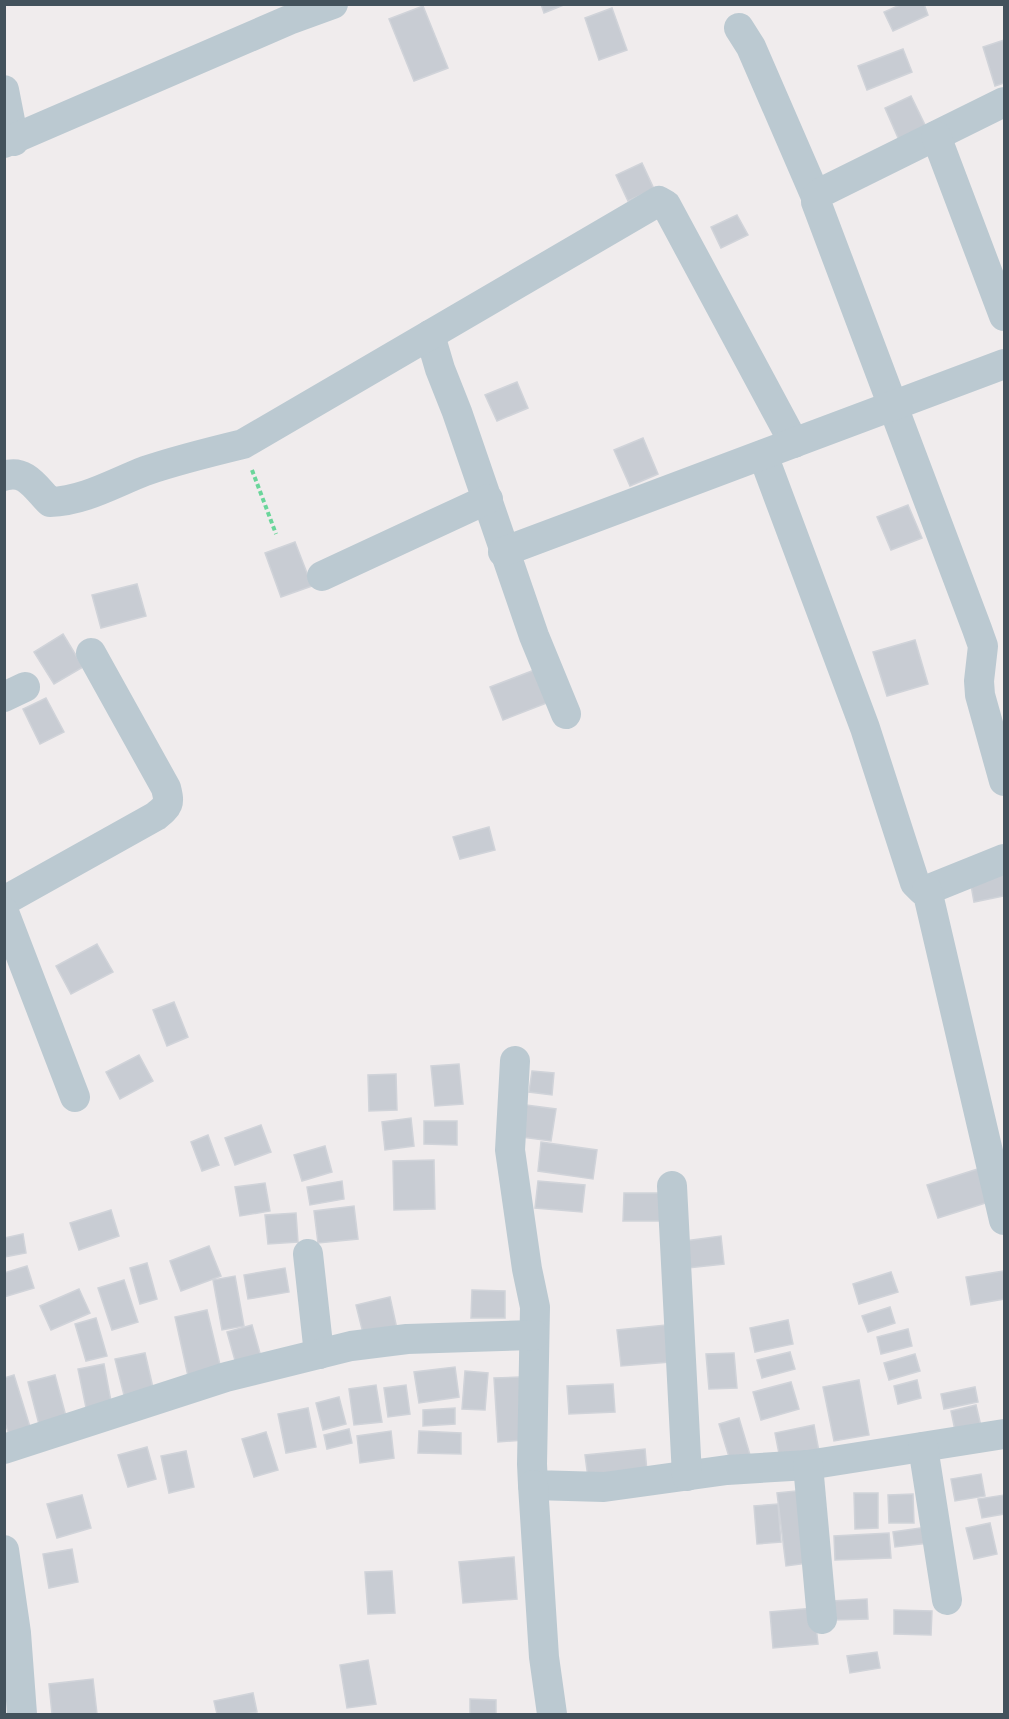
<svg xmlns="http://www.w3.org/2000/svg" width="1009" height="1719" viewBox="0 0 1009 1719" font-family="Lato,sans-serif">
<rect width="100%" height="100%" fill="#f0eced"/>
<g fill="#c8ccd3" stroke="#d0d3d9" stroke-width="1.5">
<path d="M541 4H566L544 13Z"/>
<path d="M902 4H924L928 15 893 31 884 12Z"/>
<path d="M423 6 448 68 414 81 389 19Z"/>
<path d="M612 8 627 50 599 60 585 18Z"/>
<path d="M1004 40V83L995 86 983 47Z"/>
<path d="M903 49 912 72 867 90 858 66Z"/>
<path d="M911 96 926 127 899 140 885 108Z"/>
<path d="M642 163 654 189 628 201 616 175Z"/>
<path d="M737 215 748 235 721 248 711 227Z"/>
<path d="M517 382 528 408 497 421 485 395Z"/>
<path d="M643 438 658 474 630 486 614 450Z"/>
<path d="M908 505 922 538 891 550 877 517Z"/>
<path d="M295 542 312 586 281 597 265 553Z"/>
<path d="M137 584 146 616 101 628 92 595Z"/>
<path d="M63 634 83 667 54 684 34 652Z"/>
<path d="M915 640 928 684 887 696 873 652Z"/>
<path d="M537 669 549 702 503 720 490 687Z"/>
<path d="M46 698 64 732 40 744 23 709Z"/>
<path d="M489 827 495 850 460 859 453 837Z"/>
<path d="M1004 868V896L974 902 969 874Z"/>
<path d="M97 944 113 972 71 994 56 966Z"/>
<path d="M174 1002 188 1037 167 1046 153 1010Z"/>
<path d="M139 1055 153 1081 120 1099 106 1072Z"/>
<path d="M459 1064 463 1104 435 1106 431 1066Z"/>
<path d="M532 1071 554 1073 552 1095 529 1092Z"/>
<path d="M396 1074 397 1110 369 1111 368 1075Z"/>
<path d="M526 1105 556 1109 551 1141 522 1137Z"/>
<path d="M411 1118 414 1146 385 1150 382 1122Z"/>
<path d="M424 1121H457V1145L424 1144Z"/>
<path d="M261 1125 271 1152 235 1165 225 1138Z"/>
<path d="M208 1135 219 1165 202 1171 191 1142Z"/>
<path d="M541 1142 597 1150 593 1179 538 1171Z"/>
<path d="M325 1146 332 1172 302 1181 294 1155Z"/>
<path d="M434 1160 435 1209 394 1210 393 1161Z"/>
<path d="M984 1167 995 1200 938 1218 927 1185Z"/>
<path d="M342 1181 344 1199 310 1205 307 1187Z"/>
<path d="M538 1181 585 1185 582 1212 535 1208Z"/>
<path d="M265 1183 270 1211 240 1216 235 1187Z"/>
<path d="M624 1193H661L660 1221H623Z"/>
<path d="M354 1206 358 1239 318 1243 314 1211Z"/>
<path d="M111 1210 119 1236 79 1250 70 1223Z"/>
<path d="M296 1213 298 1242 268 1244 265 1215Z"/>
<path d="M23 1234 26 1253 4 1257V1238Z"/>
<path d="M721 1236 724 1264 688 1268 685 1241Z"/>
<path d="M209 1246 221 1276 181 1291 170 1261Z"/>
<path d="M147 1263 157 1299 140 1304 130 1268Z"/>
<path d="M27 1266 34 1288 4 1297V1273Z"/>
<path d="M285 1268 289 1292 248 1299 244 1275Z"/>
<path d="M1004 1271V1299L971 1305 966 1277Z"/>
<path d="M891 1272 898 1292 859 1304 853 1284Z"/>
<path d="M235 1276 244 1326 222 1330 213 1280Z"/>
<path d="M124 1280 138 1322 112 1330 98 1288Z"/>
<path d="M79 1289 90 1313 51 1330 40 1306Z"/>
<path d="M472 1290 505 1291V1318H471Z"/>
<path d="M390 1297 397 1329 364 1337 356 1305Z"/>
<path d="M890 1307 895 1323 868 1332 862 1316Z"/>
<path d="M207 1310 221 1369 188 1376 175 1317Z"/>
<path d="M96 1318 107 1356 86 1361 75 1324Z"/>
<path d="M788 1320 793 1344 755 1352 750 1328Z"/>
<path d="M252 1325 263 1364 238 1371 227 1332Z"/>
<path d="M666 1325 670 1362 621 1366 617 1330Z"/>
<path d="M908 1329 912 1346 881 1354 877 1337Z"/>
<path d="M790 1352 795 1369 762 1378 757 1360Z"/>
<path d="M145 1353 154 1392 125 1399 115 1359Z"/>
<path d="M734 1353 737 1388 709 1389 706 1354Z"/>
<path d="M915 1354 920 1371 889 1380 884 1363Z"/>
<path d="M104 1364 113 1412 88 1417 78 1369Z"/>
<path d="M455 1367 459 1397 419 1403 414 1372Z"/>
<path d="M465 1371 488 1373 485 1410 462 1409Z"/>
<path d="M14 1375 31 1430 10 1437 4 1420V1378Z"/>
<path d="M55 1375 68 1424 41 1432 28 1382Z"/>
<path d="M520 1377 524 1440 498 1442 494 1378Z"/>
<path d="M859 1380 869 1435 834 1441 823 1387Z"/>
<path d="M917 1380 921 1398 898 1404 894 1386Z"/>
<path d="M791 1382 799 1409 761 1420 753 1392Z"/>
<path d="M613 1384 615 1412 569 1414 567 1386Z"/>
<path d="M376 1385 382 1422 354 1425 349 1389Z"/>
<path d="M406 1385 410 1414 388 1417 384 1388Z"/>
<path d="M975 1387 978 1402 944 1409 941 1394Z"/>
<path d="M339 1397 346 1424 323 1430 316 1403Z"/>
<path d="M976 1405 983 1435 957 1440 951 1411Z"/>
<path d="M308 1408 316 1447 286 1453 278 1414Z"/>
<path d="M455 1408V1424L423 1426V1410Z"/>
<path d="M739 1418 750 1455 730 1460 719 1424Z"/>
<path d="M814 1425 820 1457 781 1464 775 1433Z"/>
<path d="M349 1429 352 1443 327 1449 324 1435Z"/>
<path d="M391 1431 394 1458 360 1463 357 1436Z"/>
<path d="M419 1431 461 1433V1454L418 1453Z"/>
<path d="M266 1432 278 1470 254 1477 242 1439Z"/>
<path d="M147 1447 156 1479 128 1487 118 1455Z"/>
<path d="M645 1449 647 1472 588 1478 585 1455Z"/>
<path d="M186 1451 194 1487 169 1493 161 1456Z"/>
<path d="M981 1474 985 1496 955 1501 951 1479Z"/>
<path d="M806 1490 815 1562 786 1566 777 1493Z"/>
<path d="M854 1493H878V1528L855 1529Z"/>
<path d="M913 1494 914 1523H889L888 1495Z"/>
<path d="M82 1495 91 1528 57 1538 47 1504Z"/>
<path d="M1004 1495V1514L982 1518 978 1499Z"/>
<path d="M778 1504 781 1542 757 1544 754 1506Z"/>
<path d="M990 1523 997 1554 974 1559 966 1528Z"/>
<path d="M927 1527 929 1543 895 1547 893 1532Z"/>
<path d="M889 1533 891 1558 835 1560 834 1536Z"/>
<path d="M72 1549 78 1582 49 1588 43 1554Z"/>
<path d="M514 1557 517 1599 463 1603 459 1562Z"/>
<path d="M392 1571 395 1613 368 1614 365 1572Z"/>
<path d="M867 1599 868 1619 833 1620 832 1601Z"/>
<path d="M814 1608 818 1644 773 1648 770 1612Z"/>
<path d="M894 1610 932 1611 931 1635 894 1634Z"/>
<path d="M877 1652 880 1668 850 1673 847 1656Z"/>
<path d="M368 1660 376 1704 347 1708 340 1665Z"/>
<path d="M93 1679 97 1714H52L49 1684Z"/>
<path d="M253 1693 257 1712 245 1714H217L214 1701Z"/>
<path d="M470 1699 496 1700V1714H470Z"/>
</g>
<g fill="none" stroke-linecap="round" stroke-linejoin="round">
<path stroke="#6ad59a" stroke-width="4" stroke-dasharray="4.5 3" stroke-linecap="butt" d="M252 470 276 534"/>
<g stroke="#bbc9d1" stroke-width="30">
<path d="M739 28 751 47 816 197"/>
<path d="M4 90 14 141"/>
<path d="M1004 102 820 193 816 197V202L977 629 983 646 979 681 980 695 1004 781"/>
<path d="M936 136 1004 316"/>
<path d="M4 143 289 20 333 4"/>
<path d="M430 335 440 369 457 412 534 636 566 714"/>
<path d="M763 455 865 728 915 883 922 890H927L1004 859"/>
<path d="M4 476C26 468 37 490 50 502 84 501 114 483 145 471 177 460 210 452 243 444L659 201 666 205 794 443"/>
<path d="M503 552 1004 364"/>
<path d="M322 576 488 499"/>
<path d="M4 697 25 687"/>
<path d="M927 890 1004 1220"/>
<path d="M4 901 156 816C169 805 170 804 166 788L91 653"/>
<path d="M4 912 75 1097"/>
<path d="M515 1061 510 1150 527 1269 535 1307 532 1464 533 1485 604 1487 727 1470 808 1465 1004 1434"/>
<path d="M672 1186 687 1476"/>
<path d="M308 1254 319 1354"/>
<path d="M923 1447 947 1600"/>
<path d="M4 1449 226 1377 351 1346 407 1339 534 1335"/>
<path d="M808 1465 822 1619"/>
<path d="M533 1485 544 1657 552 1714"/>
<path d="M4 1550 16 1633 22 1714"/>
</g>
</g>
<rect width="1009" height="1719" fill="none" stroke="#43525c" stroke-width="12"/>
</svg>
